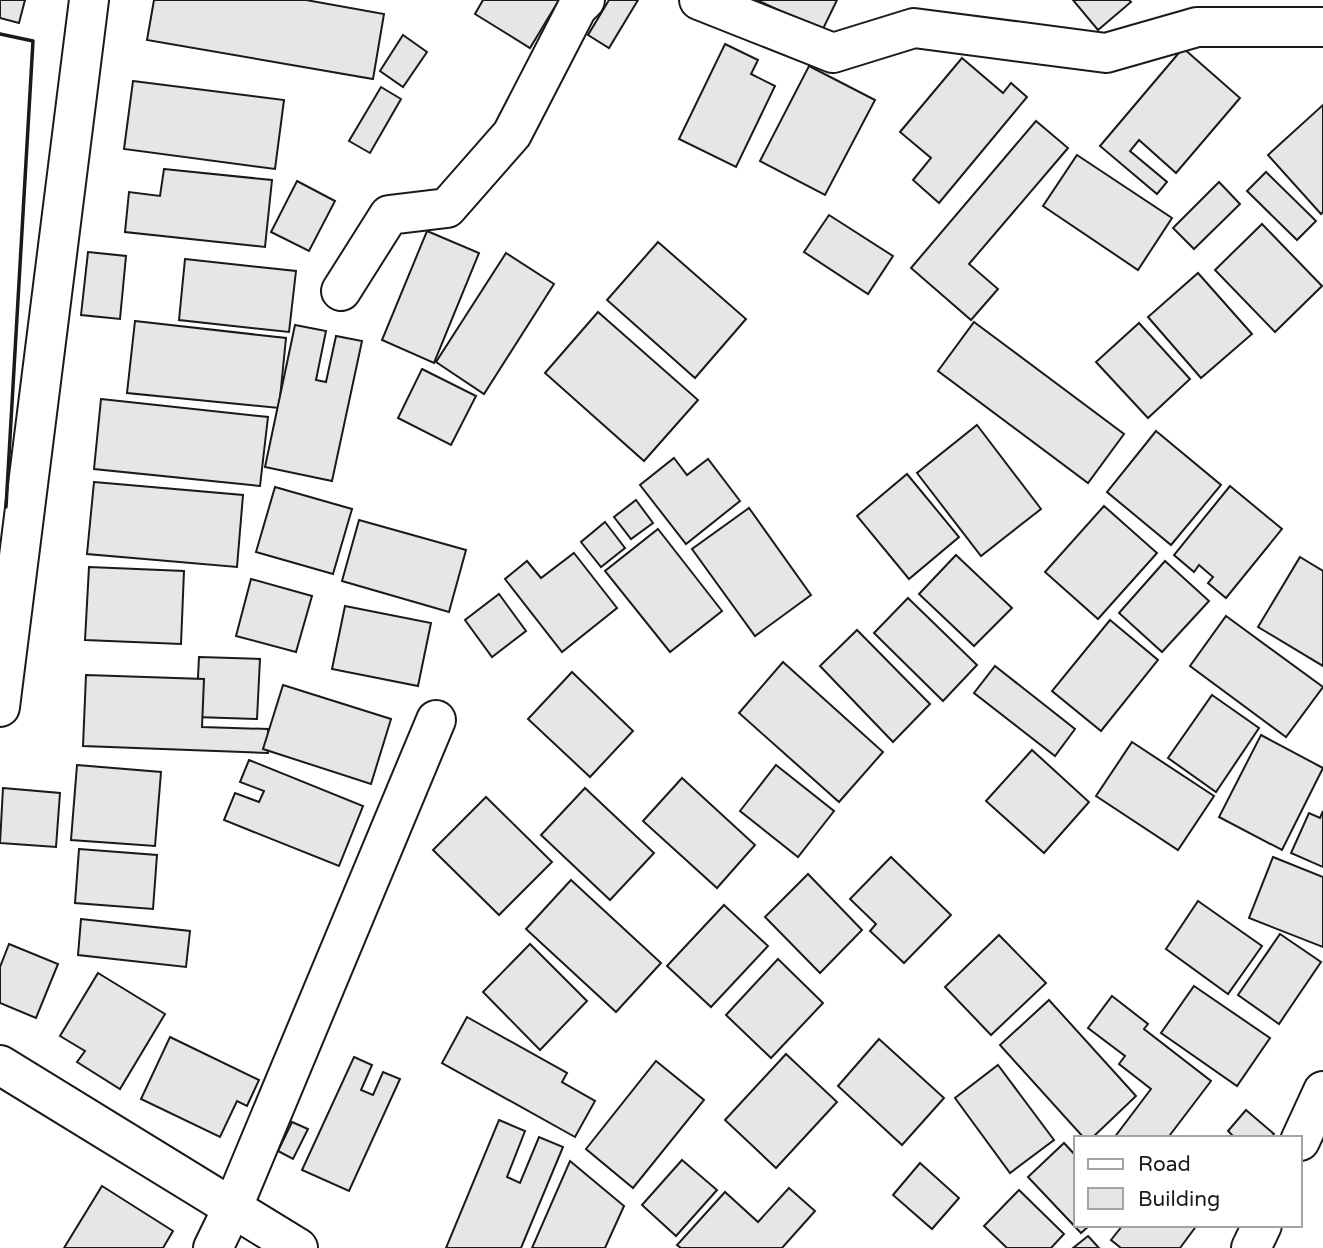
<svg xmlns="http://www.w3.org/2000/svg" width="1323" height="1248" viewBox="0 0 1323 1248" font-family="'Varela Round',sans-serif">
<rect width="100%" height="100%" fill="#fff"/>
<g fill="#e6e6e6" stroke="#1a1a1a" stroke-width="2">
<path d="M0 0H25L19 23 0 18Z"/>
<path d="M154 0H306L384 14 373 79 147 40Z"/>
<path d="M483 0H559L530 48 475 14Z"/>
<path d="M609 0H638L609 48 588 35Z"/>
<path d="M757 0H837L822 31Z"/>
<path d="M1073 0H1129L1131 2 1098 30Z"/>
<path d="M403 35 427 52 403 87 380 71Z"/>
<path d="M725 44 758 60 751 74 775 86 736 167 679 139Z"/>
<path d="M1183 48 1240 98 1176 173 1139 140 1130 151 1167 182 1157 194 1100 146Z"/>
<path d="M962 58 1003 93 1011 83 1027 97 939 203 913 180 931 158 900 132Z"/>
<path d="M809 66 875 100 825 195 760 161Z"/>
<path d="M133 81 284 100 275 169 124 149Z"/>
<path d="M381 87 401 99 370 153 349 141Z"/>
<path d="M1323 105V212L1321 214 1268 155Z"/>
<path d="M1036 121 1068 148 969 264 998 289 971 320 911 268Z"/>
<path d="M1077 155 1172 218 1138 270 1043 206Z"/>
<path d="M164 169 272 180 265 247 125 232 129 192 160 196Z"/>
<path d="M1266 172 1316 221 1297 240 1247 191Z"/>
<path d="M297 181 335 201 309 251 271 232Z"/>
<path d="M1219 182 1240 204 1194 249 1173 228Z"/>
<path d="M829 215 893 256 868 294 804 252Z"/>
<path d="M1262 224 1322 286 1275 332 1215 270Z"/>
<path d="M427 231 479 253 434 363 382 340Z"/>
<path d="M658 242 746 319 695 378 607 300Z"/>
<path d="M88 252 126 256 120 319 81 315Z"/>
<path d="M506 253 554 284 484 394 436 362Z"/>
<path d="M185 259 296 271 289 332 179 320Z"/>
<path d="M1198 273 1252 334 1201 378 1148 317Z"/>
<path d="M598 312 698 400 644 461 545 373Z"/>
<path d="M135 321 286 338 279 408 127 393Z"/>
<path d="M974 322 1124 434 1088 483 938 371Z"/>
<path d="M1139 323 1190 379 1148 418 1096 362Z"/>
<path d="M295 325 326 331 316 380 326 382 336 336 362 341 332 481 265 467Z"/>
<path d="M422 369 476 396 451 445 398 418Z"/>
<path d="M101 399 268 417 260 486 94 469Z"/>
<path d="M977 425 1041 509 981 556 917 473Z"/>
<path d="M1156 431 1221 485 1171 545 1107 492Z"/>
<path d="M674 458 687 475 708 459 740 501 686 544 640 485Z"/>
<path d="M907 474 959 537 909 579 857 516Z"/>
<path d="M94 482 243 495 237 567 87 554Z"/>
<path d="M1230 486 1282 529 1226 598 1208 583 1213 577 1199 565 1194 572 1174 555Z"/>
<path d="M275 487 352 509 333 574 256 552Z"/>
<path d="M636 500 653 523 631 539 614 517Z"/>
<path d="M1104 506 1157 553 1098 619 1045 572Z"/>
<path d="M749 508 811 595 755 636 692 549Z"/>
<path d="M359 520 466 550 449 612 342 581Z"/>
<path d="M605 522 625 548 601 567 581 542Z"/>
<path d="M658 529 722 611 670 652 605 571Z"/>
<path d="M574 553 617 608 562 652 505 579 527 561 541 578Z"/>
<path d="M956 555 1012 608 974 646 919 594Z"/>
<path d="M1300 557 1323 571V666L1258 627Z"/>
<path d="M1165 561 1209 601 1162 652 1119 613Z"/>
<path d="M89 567 184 571 181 644 85 640Z"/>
<path d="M251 579 312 596 296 652 236 636Z"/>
<path d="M499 594 526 631 492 657 465 620Z"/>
<path d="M908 598 977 665 943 701 874 633Z"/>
<path d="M345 606 431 623 418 686 332 669Z"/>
<path d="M1226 616 1323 687 1286 737 1190 666Z"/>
<path d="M1110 620 1158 660 1101 731 1052 691Z"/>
<path d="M857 630 930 704 893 742 820 666Z"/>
<path d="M199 657 260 659 257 719 196 717Z"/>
<path d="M783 662 883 752 839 802 739 713Z"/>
<path d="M995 666 1075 729 1055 756 974 693Z"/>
<path d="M572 672 633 731 590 777 528 719Z"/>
<path d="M86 675 204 679 202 727 268 729V753L83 746Z"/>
<path d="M283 685 391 719 371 784 263 749Z"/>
<path d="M1212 695 1259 728 1216 792 1168 758Z"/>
<path d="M1261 735 1323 768 1282 850 1219 817Z"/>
<path d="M1132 742 1214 796 1178 850 1096 796Z"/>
<path d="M1032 750 1089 802 1044 853 986 801Z"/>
<path d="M249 760 363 806 339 866 224 820 235 793 259 802 264 791 240 782Z"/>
<path d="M77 765 161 772 155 846 71 840Z"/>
<path d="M776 765 834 811 798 857 740 811Z"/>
<path d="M682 778 755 845 717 888 643 821Z"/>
<path d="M3 788 60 793 56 847 0 843Z"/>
<path d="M585 788 654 853 610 900 541 835Z"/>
<path d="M486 797 552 862 499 915 433 850Z"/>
<path d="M1323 811V867L1291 853 1309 813 1320 818Z"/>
<path d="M79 849 157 855 153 909 75 903Z"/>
<path d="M891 857 951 915 904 963 870 931 876 924 850 899Z"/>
<path d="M1273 857 1323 877V947L1249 918Z"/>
<path d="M808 874 862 930 820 973 765 917Z"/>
<path d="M571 880 661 963 616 1012 526 929Z"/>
<path d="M1198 901 1262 946 1228 994 1166 949Z"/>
<path d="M724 905 768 946 711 1007 667 966Z"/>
<path d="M81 919 190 931 186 967 78 955Z"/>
<path d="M1280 934 1321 962 1279 1024 1238 995Z"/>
<path d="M999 935 1046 983 991 1035 945 987Z"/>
<path d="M9 944 58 964 36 1018 0 1003V967Z"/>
<path d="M530 944 587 1001 540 1050 483 992Z"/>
<path d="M778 959 823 1003 771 1058 726 1015Z"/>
<path d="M98 973 165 1014 120 1089 77 1062 85 1051 60 1036Z"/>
<path d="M1194 986 1270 1038 1237 1086 1161 1033Z"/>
<path d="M1112 996 1148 1024 1144 1029 1211 1081 1170 1135 1174 1138H1114L1151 1089 1119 1064 1125 1056 1088 1028Z"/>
<path d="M1049 1000 1136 1096 1092 1138H1084L1000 1045Z"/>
<path d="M467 1017 567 1073 562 1082 595 1101 575 1137 442 1063Z"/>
<path d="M170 1037 259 1080 247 1106 237 1101 220 1137 141 1099Z"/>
<path d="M879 1039 944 1098 902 1145 838 1086Z"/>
<path d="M786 1054 837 1102 776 1168 725 1120Z"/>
<path d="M354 1057 372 1065 361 1090 373 1095 383 1072 400 1079 349 1191 302 1170Z"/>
<path d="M656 1061 704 1100 633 1188 586 1149Z"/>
<path d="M998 1065 1054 1140 1010 1173 955 1098Z"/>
<path d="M1246 1110 1274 1134 1271 1138H1235L1228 1131Z"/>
<path d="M499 1120 525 1131 507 1177 520 1183 539 1137 563 1147 521 1248H446Z"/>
<path d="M292 1122 308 1129 293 1159 278 1151Z"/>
<path d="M1064 1143 1076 1156V1225H1090L1081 1233 1028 1177Z"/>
<path d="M682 1160 717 1190 676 1236 642 1205Z"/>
<path d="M570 1161 624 1206 605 1248H532Z"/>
<path d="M920 1163 959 1198 932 1229 893 1195Z"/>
<path d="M102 1186 173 1231 163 1248H64Z"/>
<path d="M789 1188 815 1211 782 1248H681L677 1245 725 1192 758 1222Z"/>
<path d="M1019 1190 1064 1234 1051 1248H1007L984 1226Z"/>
<path d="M1123 1225H1197L1180 1248H1121L1111 1240Z"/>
<path d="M1088 1236 1099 1248H1073Z"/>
</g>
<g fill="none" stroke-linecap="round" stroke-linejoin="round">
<g stroke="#1a1a1a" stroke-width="42">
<g id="street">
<path d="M699 0 833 53 914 28 1106 53 1197 27H1323"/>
<path d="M341 291 389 215 447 208 512 134 577 8 585 0"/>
<path d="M0 707 89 0"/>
<path d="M0 1065 298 1248"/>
<path d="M1300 1141 1323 1091"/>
<path d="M213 1248 232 1209 436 720"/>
<path d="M1251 1248 1262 1225"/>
</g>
</g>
<use href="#street" stroke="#fff" stroke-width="38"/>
<path stroke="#1a1a1a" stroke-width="3.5" d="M0 34 33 41 6 507"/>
</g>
<rect x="1074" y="1136" width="228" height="91" fill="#ffffff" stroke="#a3a3a3" stroke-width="2"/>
<rect x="1088" y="1159" width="35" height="10" fill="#ffffff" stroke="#a3a3a3" stroke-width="2"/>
<text x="1138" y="1171" font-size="21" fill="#1a1a1a">Road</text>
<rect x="1088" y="1188" width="35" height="21" fill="#e6e6e6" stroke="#a3a3a3" stroke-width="2"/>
<text x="1138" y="1206" font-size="21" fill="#1a1a1a">Building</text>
</svg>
